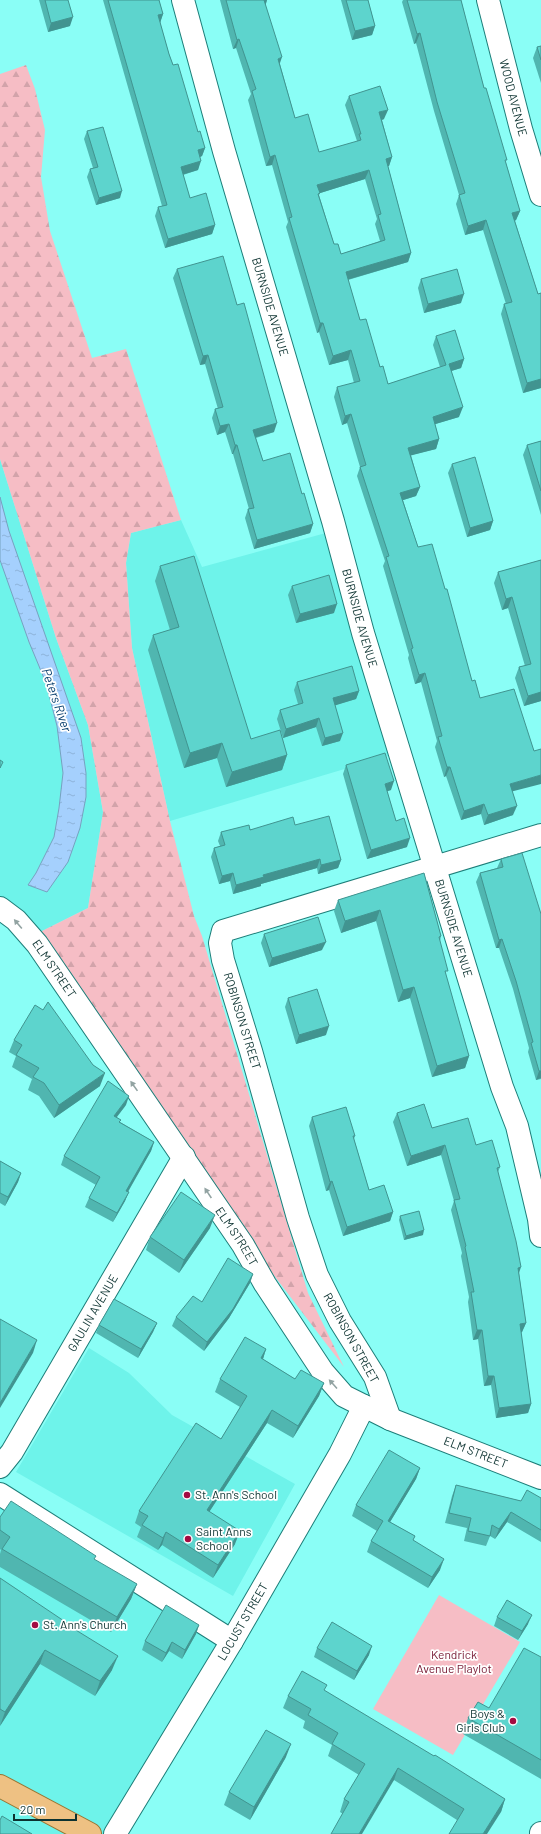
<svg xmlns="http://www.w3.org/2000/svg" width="541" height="1834" viewBox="0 0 541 1834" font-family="Barlow,sans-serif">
<defs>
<pattern id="forest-firs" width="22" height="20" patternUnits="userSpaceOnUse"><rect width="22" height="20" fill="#f6bdc5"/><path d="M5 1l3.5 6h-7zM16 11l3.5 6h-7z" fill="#d2a3aa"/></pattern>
<pattern id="water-ripples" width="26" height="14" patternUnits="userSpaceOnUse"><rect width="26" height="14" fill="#a5d0fd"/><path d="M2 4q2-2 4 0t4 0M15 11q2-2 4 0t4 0" fill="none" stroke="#8db3d9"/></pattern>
</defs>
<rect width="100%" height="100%" fill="#8afef6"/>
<g fill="#6ef3ea">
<path d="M0 459 56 638 88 725 103 812 88 908 34 935 0 912Z"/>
<path d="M181 520 202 567 333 531 405 751 170 821 132 648 126 563 131 533Z"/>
<path d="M89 1348 129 1373 172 1415 295 1484 233 1596 16 1472Z"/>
<path d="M0 1503 231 1635 103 1833 104 1834H0Z"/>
</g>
<path fill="#f6bdc5" d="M439 1595 520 1642 453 1755 373 1709Z"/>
<path fill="url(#forest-firs)" d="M26 65 35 89 45 130 41 177 50 231 92 358 126 349 181 520 131 533 126 563 132 648 170 821 194 916 202 936 308 1293 344 1367 217 1201 34 935 88 908 103 812 88 725 56 638 0 459V74Z"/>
<path fill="url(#water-ripples)" stroke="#77a1c0" d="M0 497 9 531 81 738 86 773V797L80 828 68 862 47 892 28 885 36 873 54 837 59 808 63 773 57 726 46 683 29 642 0 560Z"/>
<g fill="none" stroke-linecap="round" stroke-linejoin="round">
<g stroke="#1d7e79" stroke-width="24">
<g id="minor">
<path id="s1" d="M183 0 224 151 333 521 363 633 502 1087 517 1126 539 1219 541 1236"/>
<path id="s2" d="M488 0 521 129 541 195"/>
<path id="s3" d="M0 908 16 920 37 944 243 1245 265 1284 323 1372 344 1396 390 1419 541 1478"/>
<path d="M390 1419 375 1377 340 1321 317 1275 298 1218 251 1051 223 960 220 943 223 931 541 835"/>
<path id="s4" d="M0 1467 12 1452 184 1157"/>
<path d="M0 1494 232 1641"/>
<path id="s5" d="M115 1834 232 1641 340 1454 364 1406"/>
<path d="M541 1834V1833"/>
</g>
</g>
<g stroke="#977431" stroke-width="24">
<path id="major" d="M0 1786 90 1834"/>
</g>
<use href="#minor" stroke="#fff" stroke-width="22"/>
<use href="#major" stroke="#eec183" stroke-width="22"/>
</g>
<g fill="#50b6b0" fill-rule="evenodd">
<path d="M39 0H68L70 26 48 32Z"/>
<path d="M103 0H159L163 14 160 23 169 54 198 132 205 148 202 156 200 157 198 170 183 175 190 198 215 225 212 234 165 248 155 216 158 207 162 206Z"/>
<path d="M220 0H267L265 6 280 64 295 118 319 152 357 142V141L345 105 349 96 384 119 382 120 392 157 389 166H388L411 253 408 262 348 280 360 320 388 384 440 367 433 345 436 336 464 359 461 368 451 371 459 417 435 424 439 439 436 449 411 455 420 487 416 496 403 500 418 547 445 589 472 681 480 698 512 791 513 815 484 825 481 814 461 820 446 776 444 777 435 747 437 741 421 682 415 684 408 658 409 655 383 566 385 561 357 476 360 467 347 423 342 425 334 397 337 387 354 383 348 360 329 365 319 332 317 333 286 227 288 222 272 165 266 166 248 100 251 94 236 48 233 49ZM365 179 377 219 375 224 380 241 341 254 334 244 319 195 320 193Z"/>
<path d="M341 0H368L375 26 372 35 352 40Z"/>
<path d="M403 0H461L484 88 520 211 516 220 515 221 538 294 541 293V388L523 393 501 314 504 304H506L483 230 465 235 456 204 459 195 434 111 416 43 414 44 402 2Z"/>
<path d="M541 46V83L533 58 537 47Z"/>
<path d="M87 131 120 198 96 205 87 177 90 169 93 168 84 139Z"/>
<path d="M177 269 274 432 256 438 263 461 302 494 313 524 310 533 254 549 245 518 248 509H249L233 454H232L225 432 217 435 212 418 215 409H218L205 364 200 365 173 278Z"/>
<path d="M421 279 461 303 424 313 418 288Z"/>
<path d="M541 441V515L523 455 527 445Z"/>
<path d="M452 464 493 521 490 530 467 537 448 473Z"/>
<path d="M541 560V701L524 706 515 678 519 667 525 666 508 608 502 610 494 583 498 572Z"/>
<path d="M160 566 251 739 287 755 282 770 226 787 217 758 184 768 148 650 153 635 170 630 155 581Z"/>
<path d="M292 586 334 613 296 623 288 595Z"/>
<path d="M297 682 359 691 356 699 335 705 340 741 322 746 316 727 283 738 277 719 280 710 298 704 294 690Z"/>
<path d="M346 765 391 790 387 791 396 821 407 847 367 859 343 774Z"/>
<path d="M295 825 341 860 338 868 318 874 317 868 261 884V886L233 894 230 881 219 884 211 857 214 848 220 846 218 841 221 832Z"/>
<path d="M501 859 541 914V1079L536 1080 528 1052 529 1048 513 989 499 948H496L476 882 480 873 497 868Z"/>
<path d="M424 873 441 936 440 941 446 975 469 1056 465 1068 432 1077 410 998 398 1002 376 921 341 933 334 911 338 900Z"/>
<path d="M264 934 322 950 269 967 261 943Z"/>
<path d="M288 998 326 1035 296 1044 285 1007Z"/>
<path d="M14 1040 100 1086 54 1118 39 1096 28 1090 32 1079 12 1067 16 1056 9 1052Z"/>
<path d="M126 1105 117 1117 120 1122 154 1142 151 1151 128 1192 125 1201 113 1222 85 1207 89 1198 96 1185 61 1165 64 1156Z"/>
<path d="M397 1113 432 1128 476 1145 500 1167 498 1172 519 1273 526 1323 522 1332 521 1333 531 1404 528 1413 496 1418 491 1385 484 1386 478 1339 473 1340 468 1302 469 1297 461 1256 462 1253 451 1210 454 1201 441 1155 407 1166 393 1122Z"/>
<path d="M312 1117 355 1136 354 1139 369 1190 393 1212 390 1221 343 1236 329 1190 326 1191 309 1126Z"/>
<path d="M0 1161 21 1173 18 1182 5 1206 0 1203Z"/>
<path d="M400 1216 423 1235 404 1240 399 1220Z"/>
<path d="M210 1228 179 1273 146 1250 150 1237Z"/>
<path d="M253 1274 250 1283 229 1318 204 1351 172 1326 176 1317Z"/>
<path d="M157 1323 153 1332 138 1358 96 1333 99 1325Z"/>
<path d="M266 1349 263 1359 295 1379 324 1383 319 1396 293 1438 267 1423 209 1512 235 1544 213 1578 162 1545 158 1550 137 1537 141 1527 135 1523 139 1511 221 1439 240 1407 215 1392 220 1379Z"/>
<path d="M420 1468 416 1479 390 1522 415 1536 413 1540 440 1570 428 1588 367 1552 371 1541 377 1531 352 1516 356 1505Z"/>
<path d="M456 1485 521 1501 541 1498V1542L507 1522 495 1539 490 1536 486 1546 464 1541 467 1528 445 1523 452 1496Z"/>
<path d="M0 1517 137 1584 131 1599 111 1632 0 1567V1554L1 1550 0 1549Z"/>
<path d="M0 1578 66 1625 112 1670 95 1696 40 1664 0 1726Z"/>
<path d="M497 1617 528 1624 518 1640 494 1626Z"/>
<path d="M199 1625 196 1634 182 1659 169 1651 162 1662 142 1650 145 1641Z"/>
<path d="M317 1648 369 1655 354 1680 314 1657Z"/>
<path d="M541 1657V1779L463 1734 468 1718 489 1708Z"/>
<path d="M325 1691 505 1799 501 1812 457 1820 394 1780 343 1814 340 1812 344 1799 359 1775 328 1756 332 1745 303 1728 305 1721 283 1708 288 1696Z"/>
<path d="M286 1757 250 1820 224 1805 229 1792Z"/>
</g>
<g fill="#419490">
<path d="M263 0H267L265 7Z"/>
<path d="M163 14 160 23 158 15Z"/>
<path d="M73 17 70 26 48 32 51 23Z"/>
<path d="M375 26 372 35 352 40 355 31Z"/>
<path d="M420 33 416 43 414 44 417 34Z"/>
<path d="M239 39 236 48 233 49 237 40Z"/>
<path d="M282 57 279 66 278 59Z"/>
<path d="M388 110 384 119 376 122 379 112Z"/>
<path d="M205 148 202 156 195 159 198 150Z"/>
<path d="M275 155 272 165 266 166 270 157Z"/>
<path d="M392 157 389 166 383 168 386 159Z"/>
<path d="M201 161 198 170 178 176 181 167Z"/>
<path d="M369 170 365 179 314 195 317 185Z"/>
<path d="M122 191 120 198 96 205 99 198Z"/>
<path d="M520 211 516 220 509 222 512 213Z"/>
<path d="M486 220 483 230 465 235 468 226Z"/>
<path d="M215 225 212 234 165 248 168 239Z"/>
<path d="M411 253 408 262 343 281 346 272Z"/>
<path d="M464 294 461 303 424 313 428 304Z"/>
<path d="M320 323H323L319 332 317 333Z"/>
<path d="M351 350 348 360 329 365 333 356Z"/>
<path d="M208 355 205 364 200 365 203 356Z"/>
<path d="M464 359 461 368 445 373 449 364Z"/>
<path d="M541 379V388L523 393 527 383Z"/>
<path d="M463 407 459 417 429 426 433 417Z"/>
<path d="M351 414 347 423 342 425 345 416Z"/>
<path d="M277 423 274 432 250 439 253 430Z"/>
<path d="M229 424 225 432 217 435 220 426Z"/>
<path d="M439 439 436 449 405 457 408 448Z"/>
<path d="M235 445H237L233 454H232Z"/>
<path d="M420 487 416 496 397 502 400 493Z"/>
<path d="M493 521 490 530 467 537 470 528Z"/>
<path d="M313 524 310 533 254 549 257 540Z"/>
<path d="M512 597 508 608 502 610 506 599Z"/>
<path d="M337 604 334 613 296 623 300 614Z"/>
<path d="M425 673 421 682 415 684 419 675Z"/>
<path d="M359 691 356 699 330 707 333 698Z"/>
<path d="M541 692V701L524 706 528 696Z"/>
<path d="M319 718 316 727 283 738 286 729Z"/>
<path d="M343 733 340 741 322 746 325 738Z"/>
<path d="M222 743 217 758 184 768 190 753Z"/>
<path d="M287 755 282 770 226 787 232 772Z"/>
<path d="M447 767H450L446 776 444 777Z"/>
<path d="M541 775V784L506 793 510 784Z"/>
<path d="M394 781 391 790 382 793 385 784Z"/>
<path d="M484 804 481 814 461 820 464 811Z"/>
<path d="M517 806 513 815 484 825 488 815Z"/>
<path d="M410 838 407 847 367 859 371 850Z"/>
<path d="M320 859 317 868 261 884V886L233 894 236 885 263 875Z"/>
<path d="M341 860 338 868 318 874 321 865Z"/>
<path d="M233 873 230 881 219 884 222 876Z"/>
<path d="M380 910 376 921 341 933 345 921Z"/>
<path d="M502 939 499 948H496L499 940Z"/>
<path d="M326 942 322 950 269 967 272 958Z"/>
<path d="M414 987 410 998 398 1002 403 990Z"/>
<path d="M329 1026 326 1035 296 1044 299 1035Z"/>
<path d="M469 1056 465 1068 432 1077 437 1066Z"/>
<path d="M539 1071H541V1078L536 1080Z"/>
<path d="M105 1073 100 1086 54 1118 59 1105Z"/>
<path d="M129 1096 126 1105 111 1124 114 1116Z"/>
<path d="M154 1142 151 1151 123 1200 126 1191Z"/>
<path d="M445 1145 441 1155 407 1166 411 1156Z"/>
<path d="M21 1173 18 1182 5 1206 8 1197Z"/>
<path d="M332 1181 329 1190 326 1191 330 1182Z"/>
<path d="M129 1192 125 1201 113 1222 117 1213Z"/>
<path d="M393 1212 390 1221 343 1236 347 1227Z"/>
<path d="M215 1215 210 1228 179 1273 184 1260Z"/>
<path d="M424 1230 423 1235 404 1240 406 1236Z"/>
<path d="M521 1267 518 1276V1268Z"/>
<path d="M253 1274 250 1283 229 1318 204 1351 207 1342Z"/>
<path d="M157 1323 153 1332 138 1358 141 1349Z"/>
<path d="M526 1323 522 1332 517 1333 520 1324Z"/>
<path d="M477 1330H482L478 1339 473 1340Z"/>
<path d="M37 1340 33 1353 0 1408V1403Z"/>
<path d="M266 1349 262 1362 261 1358Z"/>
<path d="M488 1376H494L491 1385 484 1386Z"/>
<path d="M324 1383 319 1396 293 1438 298 1426Z"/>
<path d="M531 1404 528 1413 496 1418 499 1408Z"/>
<path d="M272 1410 267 1423 202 1523 207 1510Z"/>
<path d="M420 1468 416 1479 384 1532 388 1521Z"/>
<path d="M511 1512 507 1522 495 1539 499 1529Z"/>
<path d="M240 1531 235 1544 213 1578 218 1565Z"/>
<path d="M166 1532 162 1545 158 1550 163 1538Z"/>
<path d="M444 1559 440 1570 428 1588 432 1577Z"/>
<path d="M137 1584 131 1599 111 1632 117 1617Z"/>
<path d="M532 1615 528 1624 518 1640 522 1631Z"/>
<path d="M199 1625 196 1634 182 1659 185 1650Z"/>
<path d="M172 1642 169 1651 162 1662 166 1653Z"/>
<path d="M372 1646 369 1655 354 1680 357 1671Z"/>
<path d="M45 1650 40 1664 0 1726 5 1712Z"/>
<path d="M118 1656 112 1670 95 1696 100 1681Z"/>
<path d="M291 1744 286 1757 250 1820 254 1807Z"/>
<path d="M398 1768 394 1780 362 1834H359Z"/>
<path d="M505 1799 501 1812 487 1834H483Z"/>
</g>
<g fill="#5dd4cd" stroke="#419490" fill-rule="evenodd">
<path d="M45 0H68L73 17 51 23Z"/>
<path d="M108 0H159L163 14 158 15 169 54 173 65 178 64 198 132 200 131 205 148 198 150 201 161 181 167 190 198 206 193 215 225 168 239 158 207 167 205Z"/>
<path d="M226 0H264L282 57 278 59 295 118 308 114 319 152 361 140 359 134H361L349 96 380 86 388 110 379 112 392 157 386 159 411 253 346 272 360 320 366 319 380 367 383 366 388 384 446 365 436 336 455 330 464 359 449 364 463 407 433 417 439 439 408 448 420 487 400 493 418 547 432 544 445 589H447L472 681 475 680 480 698 514 689 534 751 541 749V775L510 784 517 806 488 815 484 804 464 811 450 767H447L438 737 442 736 425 673 419 675 411 649 413 648 386 557 389 556 360 467 366 465 351 414 345 416 337 387 360 381 351 350 333 356 323 323H320L289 218 292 217 275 155 270 157 252 91 256 89 239 39 237 40ZM369 170 381 214 378 215 385 240 341 254 338 244H334L318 194 320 193 317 185Z"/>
<path d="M346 0H368L375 26 355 31Z"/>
<path d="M407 0H461L484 88H486L507 160H505L520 211 512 213 538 294 541 293V379L527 383 504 304 512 302 486 220 468 226 459 195 465 193 437 102 420 33 417 34Z"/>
<path d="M541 46V60L537 47Z"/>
<path d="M103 127 122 191 99 198 90 169 98 167 87 131Z"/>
<path d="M223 256 237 305 244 303 277 423 253 430 263 461 290 453 302 494 304 493 313 524 257 540 248 509 254 508 237 445H235L229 424 220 426 215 409 223 407 208 355 203 356 177 269Z"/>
<path d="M457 269 464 294 428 304 421 279Z"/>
<path d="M541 441V491L527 445Z"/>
<path d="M475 457 493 521 470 528 452 464Z"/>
<path d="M194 556 251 739 280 730 287 755 232 772 222 743 190 753 153 635 179 627 160 566Z"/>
<path d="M541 560V692L528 696 519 667 531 664 512 597 506 599 498 572Z"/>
<path d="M329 575 337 604 300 614 292 586Z"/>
<path d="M352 666 359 691 333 698 343 733 325 738 319 718 286 729 280 710 303 703 297 682Z"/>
<path d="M385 753 394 781 385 784 396 821 404 818 410 838 371 850 346 765Z"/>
<path d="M0 760 3 762 0 768Z"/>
<path d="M329 816 341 860 321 865 320 859 263 875 264 877 236 885 233 873 222 876 214 848 225 845 221 832 249 825 250 830 293 817 295 825Z"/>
<path d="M522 853 541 914V1071H539L531 1043 533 1042 516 981 502 939 499 940 480 873 503 867 501 859Z"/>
<path d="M424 873 441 936 439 937 448 971H445L469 1056 437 1066 414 987 403 990 380 910 345 921 338 900Z"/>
<path d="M318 917 326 942 272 958 264 934Z"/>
<path d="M317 989 329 1026 299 1035 288 998Z"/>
<path d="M48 1002 93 1065 105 1073 59 1105 44 1083 33 1077 39 1068 16 1055 22 1045 14 1040 35 1005 43 1010Z"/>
<path d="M108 1081 129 1096 114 1116 121 1120 119 1122 154 1142 126 1191 129 1192 117 1213 89 1198 100 1177 64 1156Z"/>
<path d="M424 1104 432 1128 468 1118 476 1145 492 1140 500 1167 497 1168 516 1241 521 1267 518 1268 526 1323 520 1324 531 1404 499 1408 494 1376H488L482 1330H477L471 1292H474L465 1247 466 1246 454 1200 460 1199 445 1145 411 1156 397 1113Z"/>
<path d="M346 1107 355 1136H353L369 1190 384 1185 393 1212 347 1227 332 1181 330 1182 312 1117Z"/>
<path d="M0 1161 21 1173 8 1197 0 1193Z"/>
<path d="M181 1192 215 1215 184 1260 150 1237Z"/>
<path d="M419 1211 424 1230 406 1236 400 1216Z"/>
<path d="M228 1258 253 1274 233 1309 207 1342 176 1317 193 1296 202 1302Z"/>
<path d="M114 1299 157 1323 141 1349 99 1325Z"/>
<path d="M0 1319 37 1340 0 1403Z"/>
<path d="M245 1337 266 1349 261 1358 295 1379 301 1370 324 1383 298 1426 272 1410 207 1510 240 1531 218 1565 166 1532 163 1538 142 1525 148 1516 139 1511 196 1423 221 1439 247 1396 220 1379Z"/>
<path d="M389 1450 420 1468 388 1521 415 1536 413 1540 444 1559 432 1577 371 1541 383 1521 356 1505Z"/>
<path d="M456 1485 521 1501 527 1490 541 1498V1530L511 1512 499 1529 492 1525 490 1536 468 1531 471 1518 449 1513Z"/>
<path d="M11 1501 96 1556 94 1559 137 1584 117 1617 2 1549 10 1537 0 1530V1517Z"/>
<path d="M0 1578 67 1623 66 1624 118 1656 100 1681 45 1650 5 1712 0 1709Z"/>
<path d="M507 1600 532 1615 522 1631 497 1617Z"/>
<path d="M166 1605 199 1625 185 1650 172 1642 166 1653 145 1641Z"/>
<path d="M332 1622 372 1646 357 1671 317 1648Z"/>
<path d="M524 1648 541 1657V1760L468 1718 478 1702 489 1708Z"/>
<path d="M302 1671 327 1685 324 1690 434 1756 435 1755 505 1799 483 1834H449L464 1809 398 1768 359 1834H331L349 1802 344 1799 365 1764 332 1744 338 1733 308 1715 311 1709 288 1696Z"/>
<path d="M266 1730 291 1744 254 1807 229 1792Z"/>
<path d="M2 1816 32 1834H0V1820Z"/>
</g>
<defs><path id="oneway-solid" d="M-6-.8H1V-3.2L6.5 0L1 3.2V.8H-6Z"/></defs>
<g fill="#92a3a2">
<use href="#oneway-solid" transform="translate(18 924) rotate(-130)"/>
<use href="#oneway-solid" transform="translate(134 1086) rotate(-125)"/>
<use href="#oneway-solid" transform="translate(208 1193) rotate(-124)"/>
<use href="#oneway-solid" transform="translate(333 1384) rotate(-132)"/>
</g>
<g fill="#a40b42" stroke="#fff" stroke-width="1.5">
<circle cx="187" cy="1495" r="4"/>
<circle cx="188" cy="1539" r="4"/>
<circle cx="35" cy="1625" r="4"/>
<circle cx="513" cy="1721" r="4"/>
</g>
<g text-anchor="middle" stroke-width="3.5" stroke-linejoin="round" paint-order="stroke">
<g font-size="12" fill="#0d3331" stroke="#fff">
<text dy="4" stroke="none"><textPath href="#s2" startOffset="101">WOOD AVENUE</textPath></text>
<text dy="4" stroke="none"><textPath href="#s1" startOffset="319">BURNSIDE AVENUE</textPath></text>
<text dy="4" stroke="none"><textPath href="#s1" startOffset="643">BURNSIDE AVENUE</textPath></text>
<text dy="4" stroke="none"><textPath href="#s1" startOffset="967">BURNSIDE AVENUE</textPath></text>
<text dy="4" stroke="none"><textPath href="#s3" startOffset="82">ELM STREET</textPath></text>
<text transform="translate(242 1021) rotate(73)" y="4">ROBINSON STREET</text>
<text dy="4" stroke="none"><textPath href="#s3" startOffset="406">ELM STREET</textPath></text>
<text dy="4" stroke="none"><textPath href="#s4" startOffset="180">GAULIN AVENUE</textPath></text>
<text transform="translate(351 1338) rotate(61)" y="4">ROBINSON STREET</text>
<text dy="4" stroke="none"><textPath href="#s3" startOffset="742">ELM STREET</textPath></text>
<text dy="4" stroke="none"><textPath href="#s5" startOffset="248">LOCUST STREET</textPath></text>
</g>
<g font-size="12" fill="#0d3331" stroke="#fff" text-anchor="start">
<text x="195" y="1499">St. Ann's School</text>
<text x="196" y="1536">Saint Anns<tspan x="196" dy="14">School</tspan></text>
<text x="43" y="1629">St. Ann's Church</text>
<text x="505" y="1718" text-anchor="end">Boys &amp;<tspan x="505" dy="14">Girls Club</tspan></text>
</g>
<g font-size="12" fill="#771933" stroke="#fff">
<text x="454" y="1659">Kendrick<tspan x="454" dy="14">Avenue Playlot</tspan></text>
</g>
<g font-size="13" font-style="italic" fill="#0e4472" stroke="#fff">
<text transform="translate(57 700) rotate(71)" y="5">Peters River</text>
</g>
</g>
<path d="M14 1814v6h62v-6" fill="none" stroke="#0d3331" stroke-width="2"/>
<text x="20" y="1814" font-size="12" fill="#0d3331" stroke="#ffffff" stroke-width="3" paint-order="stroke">20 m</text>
</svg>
